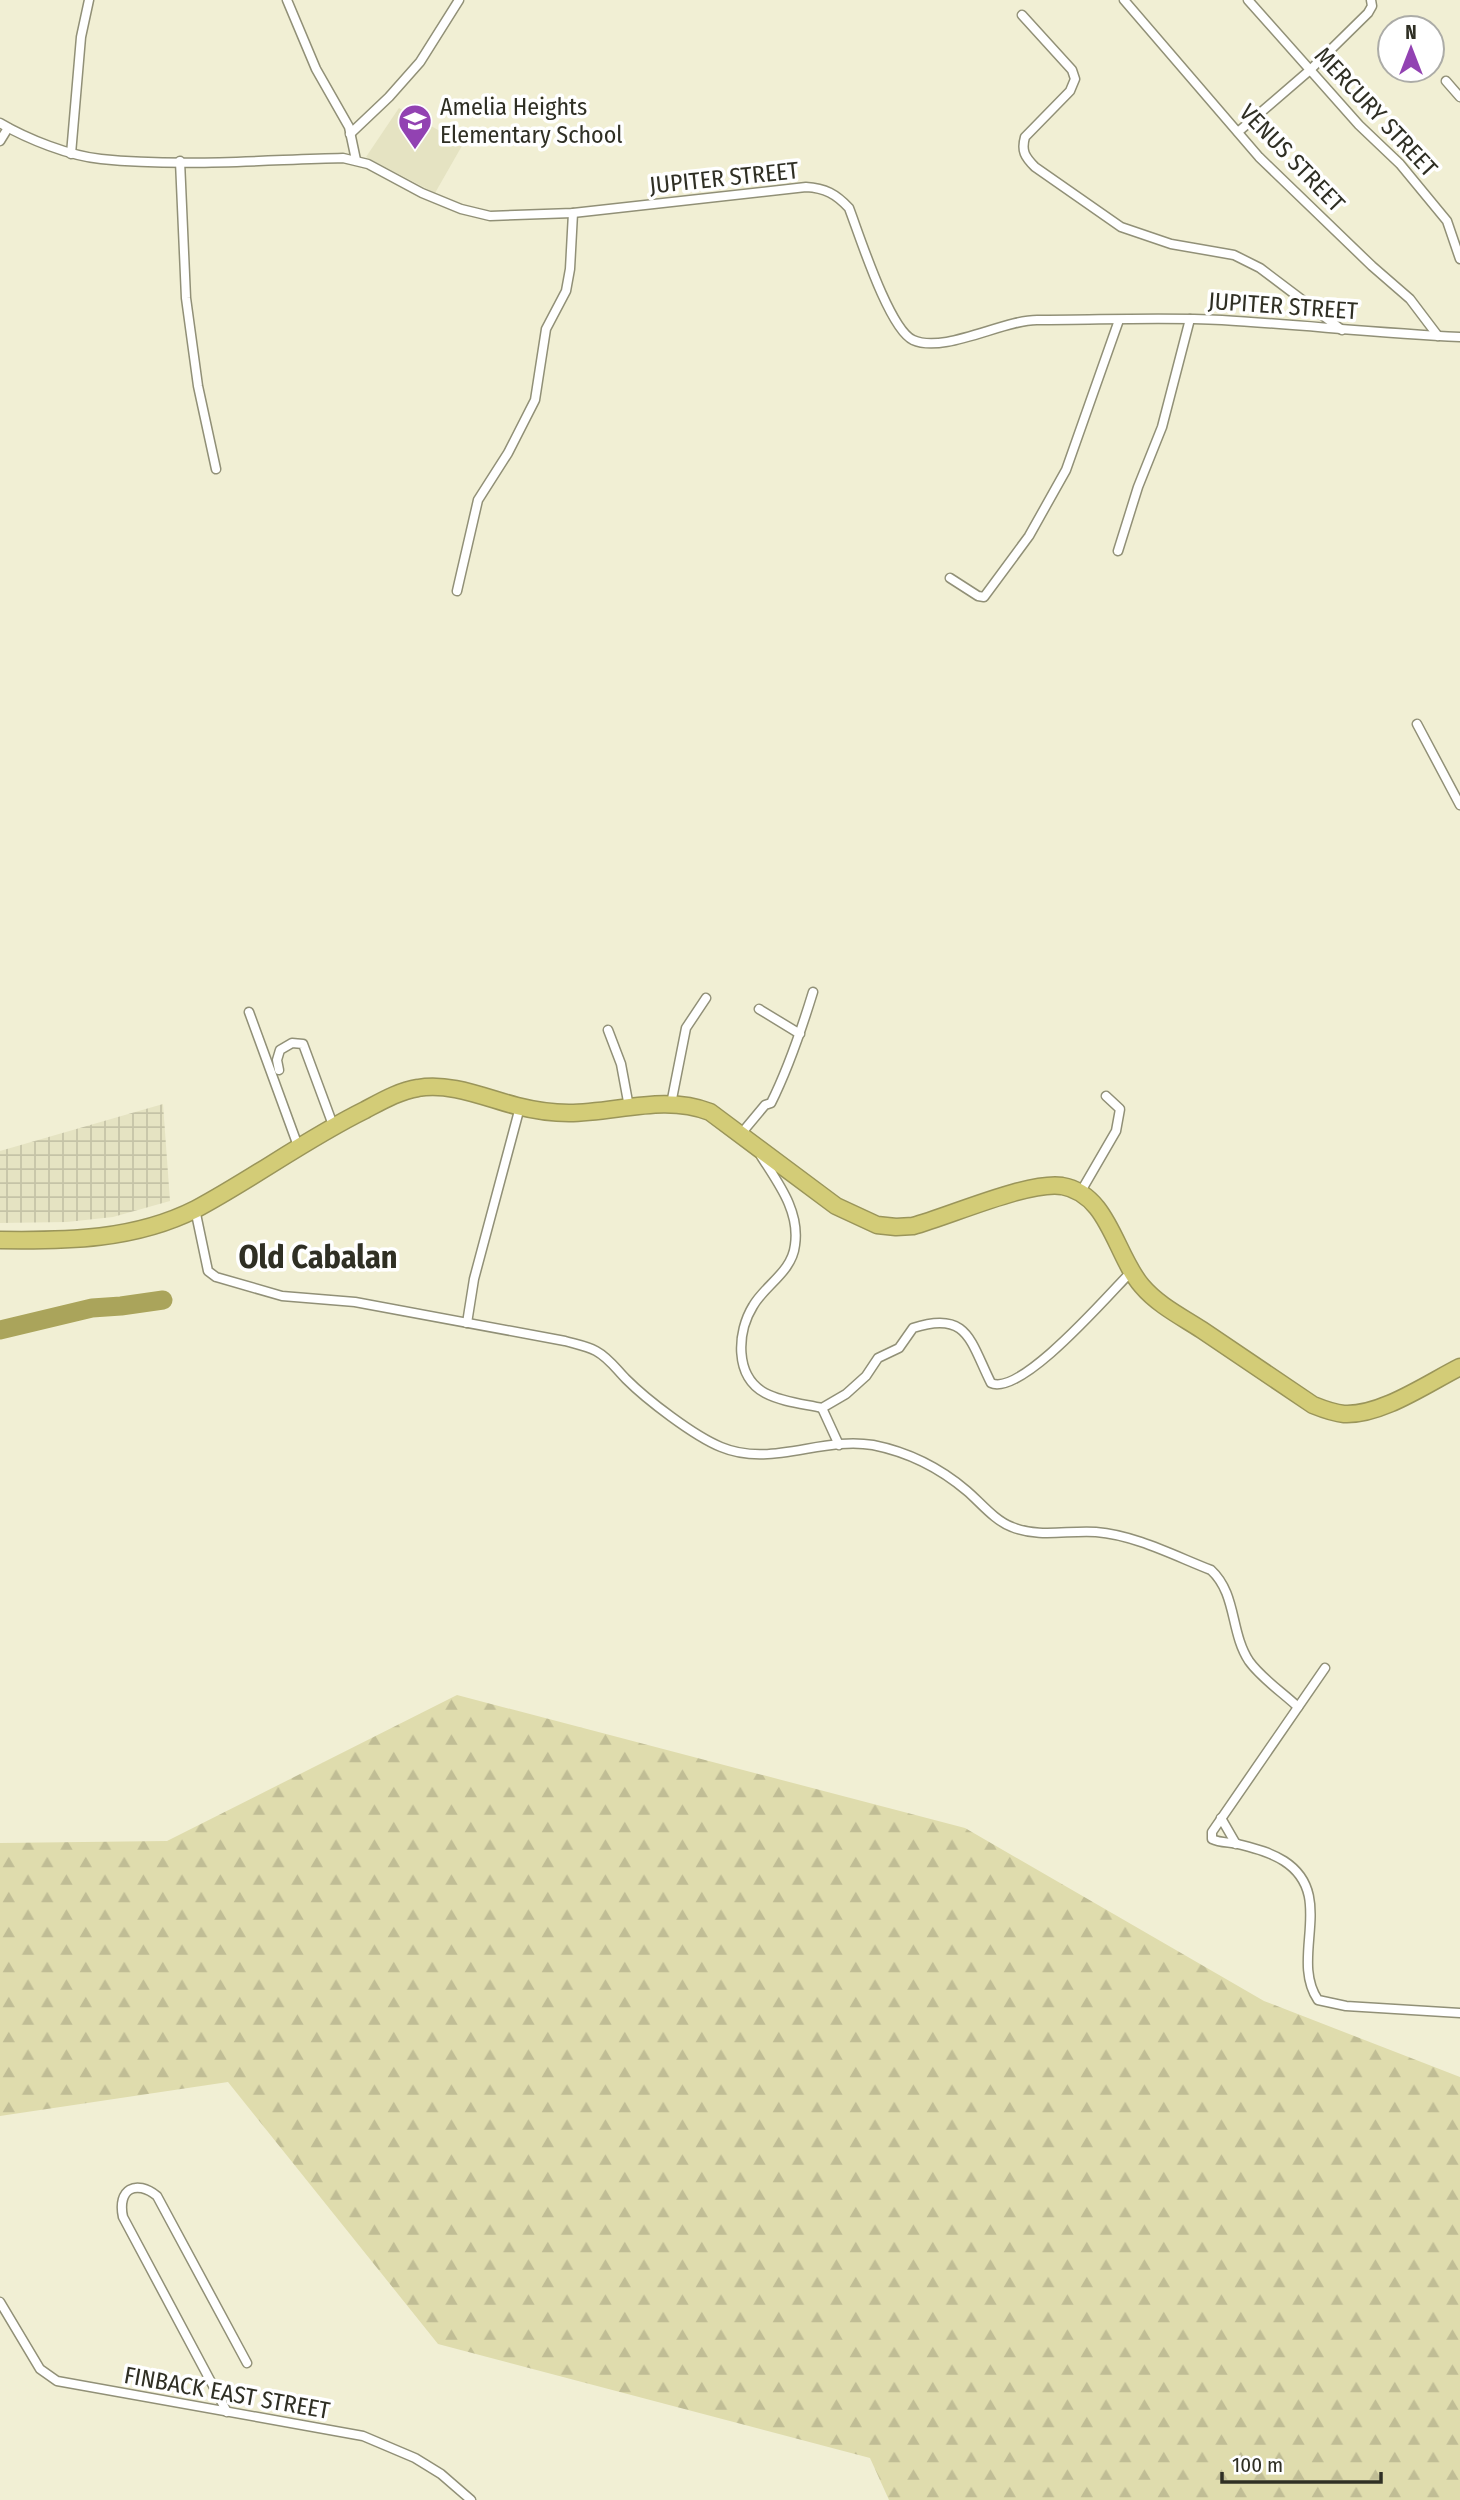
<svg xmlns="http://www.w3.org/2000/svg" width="1460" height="2500" viewBox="0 0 1460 2500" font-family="'Fira Sans Condensed',sans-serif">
<defs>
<pattern id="industrial-grid" width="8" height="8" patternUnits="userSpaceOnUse" patternTransform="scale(1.75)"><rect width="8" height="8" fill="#e5e3c2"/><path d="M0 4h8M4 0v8" fill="none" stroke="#c5c3a7"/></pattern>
<pattern id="forest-firs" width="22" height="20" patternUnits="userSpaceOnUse" patternTransform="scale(1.75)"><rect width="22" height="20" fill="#dfdcad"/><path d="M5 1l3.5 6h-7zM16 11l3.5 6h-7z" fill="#c0bd95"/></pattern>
</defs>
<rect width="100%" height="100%" fill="#f1efd4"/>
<path fill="#e5e3c2" d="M399 108 463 144 435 193 366 157Z"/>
<path fill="url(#industrial-grid)" d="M163 1104 170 1201 113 1217 67 1222 0 1223V1151Z"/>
<path fill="url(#forest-firs)" d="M457 1695 965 1828 1264 2001 1460 2077V2500H889L870 2458 438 2344 228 2082 0 2116V1843L167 1841Z"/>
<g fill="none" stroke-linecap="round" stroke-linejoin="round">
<path stroke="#aaa45b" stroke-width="19" d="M0 1330 92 1308 121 1306 163 1300"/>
<g stroke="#919077" stroke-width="11">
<g id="street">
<path d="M287 0 316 69 349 127 356 160"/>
<path d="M1124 0 1259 157 1372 266 1410 299 1438 336"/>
<path d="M1248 0 1359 125 1400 164 1447 221 1460 259"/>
<path d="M1022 15 1072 70 1075 79 1070 91 1025 137C1021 151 1025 157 1035 167L1121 227 1171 244 1234 255 1260 268 1342 330"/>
<path d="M1446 81 1460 97"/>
<path d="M0 123C27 139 70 156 101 159 181 167 263 160 343 158L368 164 422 193 461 209 490 216 573 213 806 187C825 188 836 194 849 208 859 234 889 329 913 340 944 354 1003 320 1037 320 1099 320 1161 317 1222 320 1302 325 1381 333 1460 337"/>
<path d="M1238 132 1310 70 1368 13 1372 6 1371 0"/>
<path d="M350 134 389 97 420 62 459 0"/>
<path d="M0 141 8 128"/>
<path d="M71 154 81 37 89 0"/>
<path d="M180 161 186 298 198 386 216 469"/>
<path d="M1118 551 1138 487 1162 427 1190 319"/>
<path d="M950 578 978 596 984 597 1029 536 1066 470 1119 320"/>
<path d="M457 591 478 500 508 453 535 400 546 329 566 291 570 269 573 213"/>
<path d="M1417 724 1460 805"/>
<path d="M759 1009 800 1034"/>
<path d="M249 1012 298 1146"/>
<path d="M608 1030 621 1064 629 1107"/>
<path d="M279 1070 277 1060 280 1050 292 1043 303 1044 333 1125"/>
<path d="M671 1104 686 1028 706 998"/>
<path d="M740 1135 765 1105 771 1103C789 1067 801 1031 813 992"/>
<path d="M761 1156C778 1183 800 1211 795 1245 792 1272 765 1285 753 1306 737 1332 734 1376 765 1393 782 1402 804 1404 822 1408L846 1394 866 1376 878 1358 899 1348 913 1328C968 1310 970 1341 991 1383 1021 1397 1109 1294 1131 1272"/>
<path d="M1080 1193 1116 1131 1120 1109 1106 1096"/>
<path d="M195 1209 208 1271 216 1277 282 1296 355 1302 565 1341C575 1344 587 1346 596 1351 609 1358 616 1369 626 1379 647 1400 694 1436 721 1447 771 1468 822 1436 873 1445 908 1452 940 1468 967 1491 980 1502 995 1521 1012 1527 1039 1538 1068 1530 1096 1532 1135 1535 1175 1556 1211 1570 1237 1594 1230 1632 1249 1661 1261 1678 1282 1692 1298 1707"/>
<path d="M467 1323 474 1279 520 1107"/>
<path d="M822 1408 839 1445"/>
<path d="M1325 1668 1212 1832V1839C1220 1843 1229 1842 1238 1844 1253 1848 1270 1852 1284 1861 1337 1895 1289 1958 1318 2000L1346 2006 1460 2013"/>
<path d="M1221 1818 1236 1844"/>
<path d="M0 2302 40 2369 57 2381 363 2436 415 2458 441 2474 471 2500"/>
<path d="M227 2412 123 2217C117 2189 136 2179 157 2196L247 2363"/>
</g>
</g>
<g stroke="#9a955a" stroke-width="19">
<path id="highway" d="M0 1240C67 1241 135 1240 196 1209 254 1178 306 1139 365 1110 382 1101 399 1091 418 1088 450 1082 486 1098 517 1106 533 1110 552 1113 569 1113 616 1113 664 1094 710 1112L836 1206 877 1225 896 1227 913 1226C950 1216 1028 1181 1062 1186 1109 1194 1115 1255 1142 1286 1158 1305 1182 1317 1202 1330 1239 1355 1276 1380 1313 1405 1323 1409 1333 1413 1344 1414 1381 1416 1428 1383 1460 1367"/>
</g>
<use href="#street" stroke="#fff" stroke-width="8"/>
<use href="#highway" stroke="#d3cc77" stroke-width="16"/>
</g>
<defs>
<g id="school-pin" transform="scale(1.75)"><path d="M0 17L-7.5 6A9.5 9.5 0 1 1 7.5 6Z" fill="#9242b2" stroke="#fff"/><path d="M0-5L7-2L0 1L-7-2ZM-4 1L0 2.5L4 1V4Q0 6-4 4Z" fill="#fff"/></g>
</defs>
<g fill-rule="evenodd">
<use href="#school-pin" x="415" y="121"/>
</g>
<g text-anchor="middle" stroke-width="7" stroke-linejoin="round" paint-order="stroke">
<g font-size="24" fill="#2f2f24" stroke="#fff" text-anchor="start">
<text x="440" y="115">Amelia Heights<tspan x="440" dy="28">Elementary School</tspan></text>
</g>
<g font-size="24" fill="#2f2f24" stroke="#fff">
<text transform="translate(1376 112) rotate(47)" y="8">MERCURY STREET</text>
<text transform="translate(1292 158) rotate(46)" y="8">VENUS STREET</text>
<text transform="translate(724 178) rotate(-6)" y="8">JUPITER STREET</text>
<text transform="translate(1283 306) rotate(4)" y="8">JUPITER STREET</text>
<text transform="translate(227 2393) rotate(10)" y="8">FINBACK EAST STREET</text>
</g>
<g font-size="32" font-weight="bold" fill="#2f2f24" stroke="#fff">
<text x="318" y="1268">Old Cabalan</text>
</g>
</g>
<g transform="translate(1411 49)"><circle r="33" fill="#ffffff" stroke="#acaca7" stroke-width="2"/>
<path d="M0-5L12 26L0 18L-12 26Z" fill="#9242b2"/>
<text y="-10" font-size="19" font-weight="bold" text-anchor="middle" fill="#2f2f24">N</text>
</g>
<path d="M1222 2472v10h159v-10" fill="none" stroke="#2f2f24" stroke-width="3.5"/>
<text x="1232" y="2472" font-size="21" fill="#2f2f24" stroke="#ffffff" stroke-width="5" paint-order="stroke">100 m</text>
</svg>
